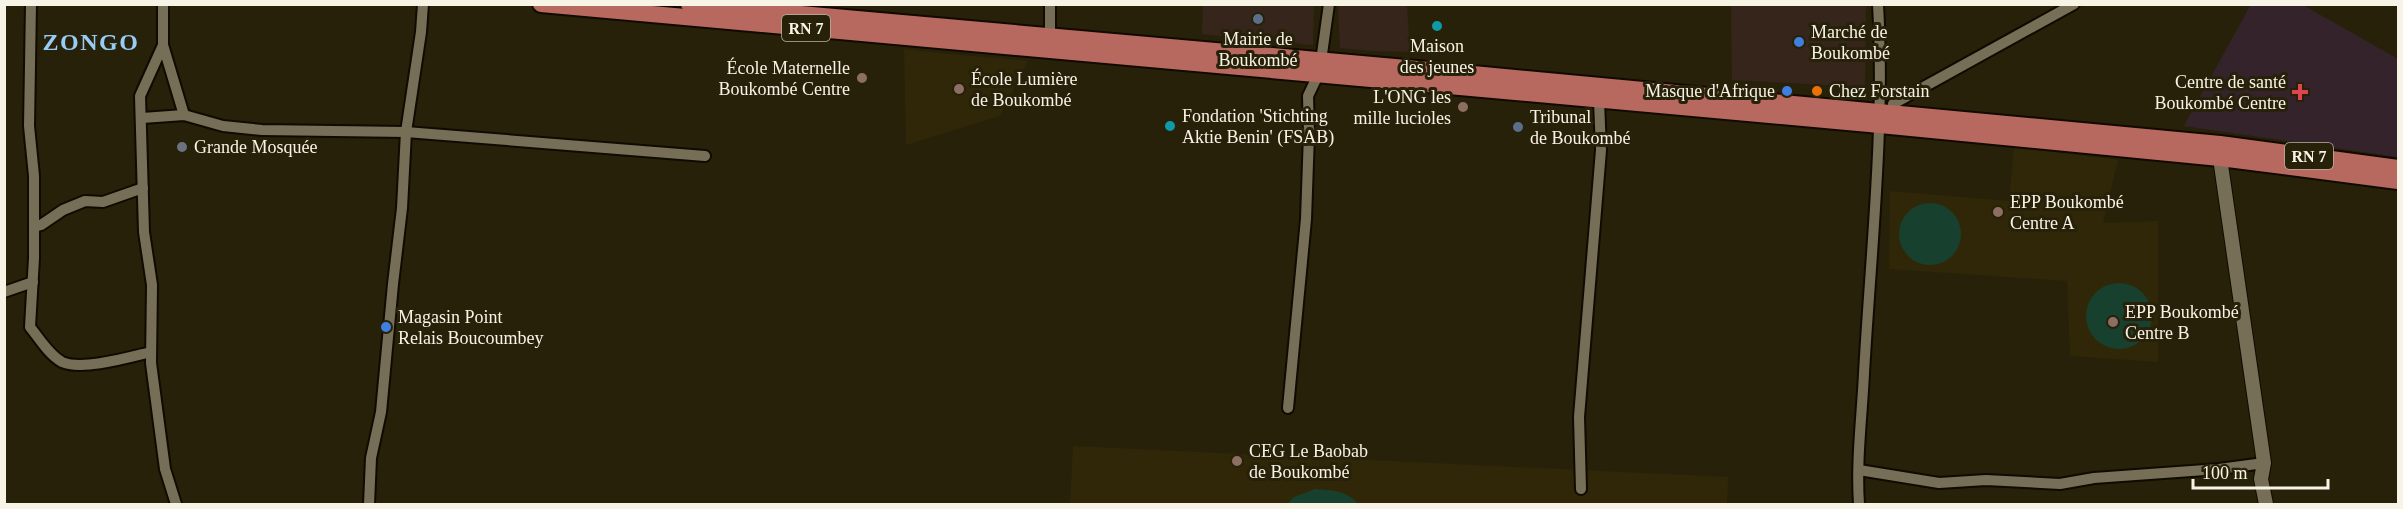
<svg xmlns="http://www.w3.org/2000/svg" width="2403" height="509" viewBox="0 0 2403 509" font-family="Georgia,serif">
<rect width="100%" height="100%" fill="#28210a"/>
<g fill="#35251b">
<path d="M1203 5H1314L1313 45 1202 34Z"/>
<path d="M1338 5H1407L1410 52 1373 51 1340 48Z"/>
<path d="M1731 5H1866L1865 87 1732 80Z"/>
</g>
<g fill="#302708">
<path d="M904 49 939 53 1028 61 1000 116 906 145Z"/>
<path d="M2014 147 2118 160 2103 223 2158 221V362L2070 356 2067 281 1889 269 1890 191 2009 201Z"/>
<path d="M1073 446 1728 477 1727 504H1070Z"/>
</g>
<path fill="#34232b" d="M2251 4 2303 5 2398 59V157L2184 126Z"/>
<g fill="#18402e">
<circle cx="1930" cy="234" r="31"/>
<circle cx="2119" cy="316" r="33"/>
<path d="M1315 489C1331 490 1348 491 1358 504H1287L1294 497Z"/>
</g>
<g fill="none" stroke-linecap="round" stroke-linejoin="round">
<g stroke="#110a00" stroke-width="14">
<g id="minor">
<path d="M31 4 29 126 34 176V258L30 327C39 338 49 355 62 362 82 371 130 357 151 352"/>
<path d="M163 4V45L140 96 144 232 152 285 151 363 165 469 176 504"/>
<path d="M1050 4V37"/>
<path d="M163 45 184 115"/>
<path d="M1893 104 2074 4"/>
<path d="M142 118 184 115 223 126 262 130 406 132 705 156"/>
<path d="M34 227 41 225 63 210 85 201 103 202 143 188"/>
<path d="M4 292 33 282"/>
<path d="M1288 408 1306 219 1309 134 1308 96 1318 75 1321 61 1329 4"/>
<path d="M1859 470 1939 483 1986 480 2060 484 2094 478 2219 469 2264 463"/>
<path d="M1581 489 1579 417 1601 150 1599 101"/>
<path d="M369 504 371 458 381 412 393 284 402 208 406 132 421 32 423 4"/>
<path d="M1859 504C1856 461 1862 416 1864 373 1871 250 1885 127 1878 4"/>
</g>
</g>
<g stroke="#110a00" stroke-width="16">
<path id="tertiary" d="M2220 158 2264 463 2261 479 2266 504"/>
</g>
<g stroke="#110a00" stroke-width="20">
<g id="primary">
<path d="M541 4 1880 125 2220 158 2398 181"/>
<path d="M689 4 1473 74 2220 144 2398 168"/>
</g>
</g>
<use href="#minor" stroke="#766e56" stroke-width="10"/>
<use href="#tertiary" stroke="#766e56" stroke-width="14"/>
<use href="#primary" stroke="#b7685f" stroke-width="16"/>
</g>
<g fill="#5c6f8a" stroke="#28210a" stroke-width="2">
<circle cx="1258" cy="19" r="6"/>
<circle cx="1518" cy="127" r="6"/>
</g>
<g fill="#0f9aa8" stroke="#28210a" stroke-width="2">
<circle cx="1437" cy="26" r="6"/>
<circle cx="1170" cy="126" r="6"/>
</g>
<g fill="#3f7fe0" stroke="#28210a" stroke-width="2">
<circle cx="1799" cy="42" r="6"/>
<circle cx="1787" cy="91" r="6"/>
<circle cx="386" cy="327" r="6"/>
</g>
<g fill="#8d6e63" stroke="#28210a" stroke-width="2">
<circle cx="862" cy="78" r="6"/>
<circle cx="959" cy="89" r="6"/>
<circle cx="1463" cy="107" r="6"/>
<circle cx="1998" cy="212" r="6"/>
<circle cx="2113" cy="322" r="6"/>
<circle cx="1237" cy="461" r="6"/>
</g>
<circle fill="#e8710a" stroke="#28210a" stroke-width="2" cx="1817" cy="91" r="6"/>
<path fill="#e0444e" stroke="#28210a" stroke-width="2" d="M2297 83h6v6h6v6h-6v6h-6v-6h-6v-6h6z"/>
<circle fill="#6b7280" stroke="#28210a" stroke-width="2" cx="182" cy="147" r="6"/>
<g text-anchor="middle" stroke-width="6" stroke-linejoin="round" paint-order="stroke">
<g fill="#28210a" stroke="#b9b4a3" stroke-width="1.5">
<rect x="782" y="15" width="48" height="26" rx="4.5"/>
<rect x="2285" y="143" width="48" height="26" rx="4.5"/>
</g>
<g font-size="16" font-weight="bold" fill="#f7f3e5">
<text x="806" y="34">RN 7</text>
<text x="2309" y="162">RN 7</text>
</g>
<g font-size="18" fill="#f7f3e5" stroke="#28210a" text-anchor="start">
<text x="1811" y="38">Marché de<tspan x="1811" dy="21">Boukombé</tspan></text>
<text x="1258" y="45" text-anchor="middle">Mairie de<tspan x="1258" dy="21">Boukombé</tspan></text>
<text x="1437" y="52" text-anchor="middle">Maison<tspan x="1437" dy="21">des jeunes</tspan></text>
<text x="850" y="74" text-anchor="end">École Maternelle<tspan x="850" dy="21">Boukombé Centre</tspan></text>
<text x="971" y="85">École Lumière<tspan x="971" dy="21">de Boukombé</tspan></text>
<text x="2286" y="88" text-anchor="end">Centre de santé<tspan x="2286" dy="21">Boukombé Centre</tspan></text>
<text x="1775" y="97" text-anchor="end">Masque d'Afrique</text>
<text x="1829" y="97">Chez Forstain</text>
<text x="1451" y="103" text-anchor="end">L'ONG les<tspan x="1451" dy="21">mille lucioles</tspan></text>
<text x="1182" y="122">Fondation 'Stichting<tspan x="1182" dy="21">Aktie Benin' (FSAB)</tspan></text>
<text x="1530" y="123">Tribunal<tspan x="1530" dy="21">de Boukombé</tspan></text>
<text x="194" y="153">Grande Mosquée</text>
<text x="2010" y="208">EPP Boukombé<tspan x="2010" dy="21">Centre A</tspan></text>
<text x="2125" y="318">EPP Boukombé<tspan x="2125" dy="21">Centre B</tspan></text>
<text x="398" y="323">Magasin Point<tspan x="398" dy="21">Relais Boucoumbey</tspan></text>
<text x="1249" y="457">CEG Le Baobab<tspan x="1249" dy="21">de Boukombé</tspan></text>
</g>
<g font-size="24" font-weight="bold" letter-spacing="1.5" fill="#97ccf5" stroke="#28210a">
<text x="91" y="50">ZONGO</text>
</g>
</g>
<rect width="2403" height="509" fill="none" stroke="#f7f3e5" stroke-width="12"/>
<path d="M2193 479v9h135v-9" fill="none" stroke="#f7f3e5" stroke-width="3"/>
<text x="2202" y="479" font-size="18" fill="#f7f3e5" stroke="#28210a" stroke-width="4.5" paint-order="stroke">100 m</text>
</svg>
